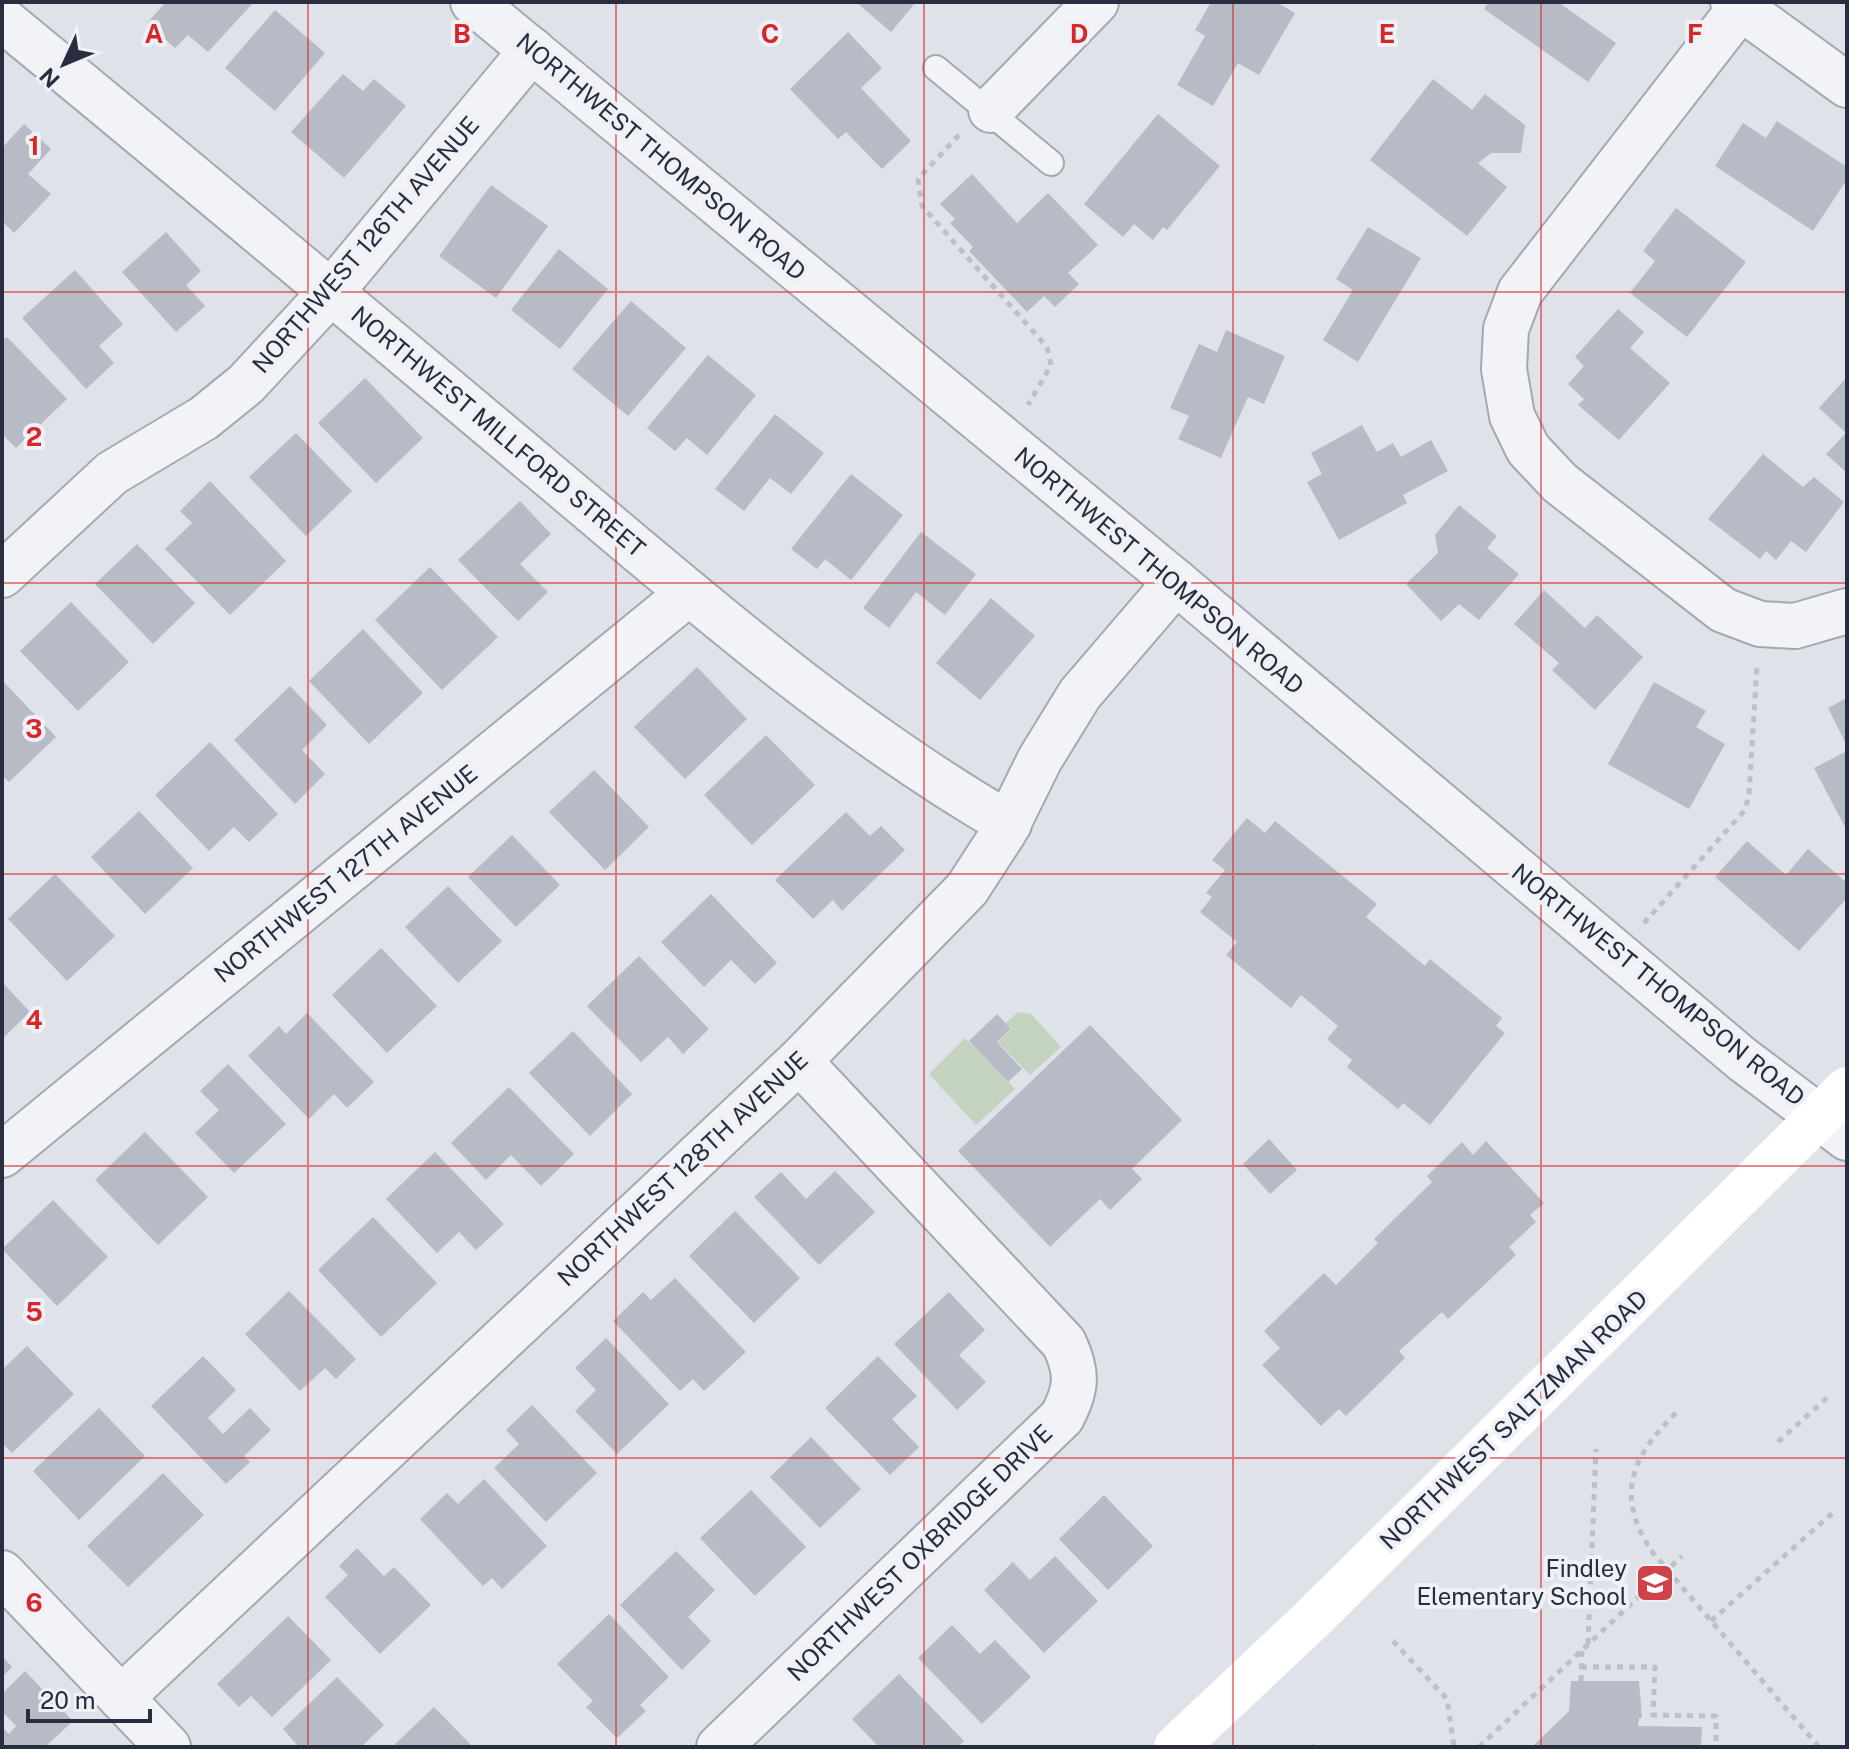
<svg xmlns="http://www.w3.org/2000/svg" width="1849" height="1749" viewBox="0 0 1849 1749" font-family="'Public Sans',sans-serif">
<rect width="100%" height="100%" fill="#dfe2e9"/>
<g fill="#c3d3c0">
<path d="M1018 1012 1031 1014 1061 1047 1030 1075 998 1042 1012 1029 1006 1023Z"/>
<path d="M965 1038 1015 1089 976 1125 929 1074Z"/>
</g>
<g fill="#b6bbc5">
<path d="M166 2H254L208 52 188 35 175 48 147 23Z"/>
<path d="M856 2H916L891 32Z"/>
<path d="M1211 2H1276L1295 13 1259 75 1238 63 1213 106 1177 85 1205 36 1195 30Z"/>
<path d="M1489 2H1558L1616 43 1588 82 1484 9Z"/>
<path d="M275 10 325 53 275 111 225 68Z"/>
<path d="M848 32 882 68 861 88 911 141 882 169 846 132 838 139 790 89Z"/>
<path d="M343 74 363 91 374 79 406 106 344 178 291 132Z"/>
<path d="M1433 79 1472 110 1485 94 1525 125 1521 153H1491L1478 163 1507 187 1467 236 1370 160Z"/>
<path d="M1158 114 1220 166 1167 230 1163 227 1153 240 1134 224 1123 237 1084 204Z"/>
<path d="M1777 121 1847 167V179L1813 231 1715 166 1743 123 1766 138Z"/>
<path d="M24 124 51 149 28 174 51 194 14 233 2 221V148Z"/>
<path d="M972 174 1017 223 1048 193 1098 245 1068 273 1079 284 1055 307 1044 296 1027 312 969 251 973 247 950 223 955 219 940 204Z"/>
<path d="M491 185 548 226 496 298 439 256Z"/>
<path d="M1676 208 1746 262 1687 337 1630 293 1655 261 1643 251Z"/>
<path d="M1368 227 1421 258 1358 362 1323 340 1353 290 1336 279Z"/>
<path d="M166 232 201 271 186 285 205 306 176 332 122 272Z"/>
<path d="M559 249 608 289 560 349 511 310Z"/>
<path d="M75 270 123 324 99 346 114 363 86 389 22 318Z"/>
<path d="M631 301 686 348 628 416 572 369Z"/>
<path d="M1618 309 1644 332 1630 348 1670 383 1619 440 1578 405 1584 399 1568 384 1584 366 1575 357Z"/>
<path d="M1226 330 1285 356 1264 404 1248 397 1221 458 1178 439 1189 416 1170 408 1199 344 1217 352Z"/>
<path d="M7 337 67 399 16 448 2 434V341Z"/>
<path d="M708 355 756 395 707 455 687 438 675 451 647 428Z"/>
<path d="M1847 377V473L1826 454 1846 433 1819 408Z"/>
<path d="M365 378 423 438 376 483 318 423Z"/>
<path d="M775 414 824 453 791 494 770 478 744 511 715 489Z"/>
<path d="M1362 425 1377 452 1393 443 1401 457 1431 440 1448 471 1403 495 1407 503 1339 540 1307 482 1322 474 1311 453Z"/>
<path d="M296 433 352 491 306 536 249 477Z"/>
<path d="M1763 454 1803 487 1814 477 1844 502 1806 552 1791 541 1776 560 1766 551 1760 559 1708 519Z"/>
<path d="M851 474 903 515 851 580 825 559 817 569 791 549Z"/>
<path d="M210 481 286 561 230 615 165 549 192 523 180 511Z"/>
<path d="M520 501 551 534 520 564 548 592 518 621 458 560Z"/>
<path d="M1459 505 1497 536 1487 548 1519 574 1479 620 1459 604 1441 621 1406 584 1438 553 1435 535Z"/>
<path d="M921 532 976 574 945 615 916 592 889 628 863 608Z"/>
<path d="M137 544 195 603 153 644 95 584Z"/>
<path d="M430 567 498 637 442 690 375 620Z"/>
<path d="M1544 590 1585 628 1597 615 1643 657 1595 710 1552 670 1559 663 1514 624Z"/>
<path d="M991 598 1035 636 980 700 936 663Z"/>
<path d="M71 602 129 662 78 711 20 651Z"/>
<path d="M363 629 423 693 369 744 309 681Z"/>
<path d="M697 667 747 719 685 779 634 727Z"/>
<path d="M2 680 56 737 9 782 2 775Z"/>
<path d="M1654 682 1706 711 1696 727 1725 744 1689 809 1608 764Z"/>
<path d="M290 686 327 725 302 750 325 774 295 804 234 740Z"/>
<path d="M1847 698V746L1828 708Z"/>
<path d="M766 735 815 785 752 845 704 795Z"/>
<path d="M210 742 278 814 249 842 234 827 209 851 155 795Z"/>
<path d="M1847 751V831L1814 768Z"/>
<path d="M594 770 649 827 605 870 549 812Z"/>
<path d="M139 811 193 868 145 914 91 857Z"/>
<path d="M846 812 870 836 881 826 905 850 842 911 833 900 813 919 775 880Z"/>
<path d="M1247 818 1265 833 1275 821 1377 904 1366 917 1425 966 1430 959 1502 1018 1496 1026 1505 1033 1430 1125 1403 1103 1398 1109 1347 1067 1352 1060 1327 1039 1338 1026 1301 995 1291 1008 1226 955 1237 942 1200 912 1212 897 1206 893 1225 870 1212 860Z"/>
<path d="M512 835 560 885 516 927 468 877Z"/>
<path d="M1747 841 1786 875 1808 849 1847 883V898L1799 951 1715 877Z"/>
<path d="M55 874 115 936 67 981 8 919Z"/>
<path d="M448 886 502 941 458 983 405 927Z"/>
<path d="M711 894 777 963 755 984 731 960 704 987 661 942Z"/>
<path d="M381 948 437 1006 387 1053 332 995Z"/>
<path d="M639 956 709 1029 683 1054 668 1037 641 1062 587 1006Z"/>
<path d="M2 982 30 1012 2 1039Z"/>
<path d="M307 1013 374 1082 347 1108 334 1094 309 1119 248 1056 279 1026 286 1034Z"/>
<path d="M997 1014 1011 1029 997 1042 1022 1069 1008 1082 969 1041Z"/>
<path d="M1090 1025 1182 1120 1132 1169 1142 1179 1110 1210 1100 1199 1050 1247 958 1151Z"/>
<path d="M573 1031 632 1094 590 1136 529 1073Z"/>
<path d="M228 1064 286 1124 234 1173 195 1133 219 1110 200 1091Z"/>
<path d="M509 1087 574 1154 541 1186 511 1155 486 1180 451 1143Z"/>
<path d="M145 1132 208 1197 158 1245 95 1180Z"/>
<path d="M1269 1139 1297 1170 1270 1194 1243 1164Z"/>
<path d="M1486 1141 1544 1203 1530 1215 1536 1222 1509 1247 1516 1255 1448 1319 1442 1312 1399 1351 1405 1358 1346 1416 1339 1409 1321 1426 1262 1365 1280 1348 1264 1331 1324 1273 1336 1285 1378 1243 1374 1239 1432 1182 1427 1176 1462 1142 1473 1155Z"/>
<path d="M435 1152 504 1224 476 1250 459 1232 437 1253 386 1199Z"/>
<path d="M835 1171 875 1212 819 1265 754 1197 781 1172 806 1199Z"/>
<path d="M53 1200 108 1257 57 1306 2 1249Z"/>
<path d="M735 1211 800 1278 754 1323 689 1256Z"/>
<path d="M373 1217 437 1283 381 1337 318 1270Z"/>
<path d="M675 1278 746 1352 704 1391 693 1379 680 1391 613 1321 643 1292 651 1300Z"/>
<path d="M289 1291 356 1359 336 1379 325 1368 300 1391 245 1334Z"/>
<path d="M949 1292 985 1330 959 1355 986 1382 957 1410 894 1344Z"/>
<path d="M606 1338 669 1404 617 1454 575 1411 596 1390 575 1368Z"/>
<path d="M27 1346 74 1394 12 1453 2 1443V1370Z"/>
<path d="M203 1356 236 1390 208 1418 223 1434 250 1408 271 1430 244 1456 250 1462 226 1484 151 1406Z"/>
<path d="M878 1356 917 1396 892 1419 919 1447 890 1475 825 1408Z"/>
<path d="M532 1405 597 1473 546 1522 494 1468 519 1444 506 1430Z"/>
<path d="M99 1408 145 1456 79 1520 33 1471Z"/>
<path d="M811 1437 861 1489 820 1528 770 1477Z"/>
<path d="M163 1473 204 1515 128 1587 87 1546Z"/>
<path d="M484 1479 547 1546 502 1589 492 1578 483 1586 420 1519 447 1493 458 1504Z"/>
<path d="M751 1490 806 1547 755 1596 700 1538Z"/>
<path d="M1104 1495 1153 1546 1108 1590 1059 1539Z"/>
<path d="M357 1548 384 1576 394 1567 431 1605 380 1654 325 1597 348 1575 339 1566Z"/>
<path d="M676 1551 715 1590 688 1617 711 1641 682 1670 620 1605Z"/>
<path d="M1055 1556 1098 1601 1044 1653 984 1590 1013 1562 1030 1580Z"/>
<path d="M609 1614 669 1677 640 1705 646 1711 617 1738 586 1707 593 1701 557 1664Z"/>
<path d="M288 1616 331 1660 272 1717 251 1696 239 1707 217 1684Z"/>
<path d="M952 1625 980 1654 995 1640 1031 1677 982 1724 918 1658Z"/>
<path d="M2 1656 12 1667 2 1677Z"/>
<path d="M25 1671 73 1721 45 1747H2V1727L9 1734 16 1726 2 1711V1694Z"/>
<path d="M899 1674 964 1741 958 1747H879L852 1719Z"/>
<path d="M337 1677 384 1725 361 1747H299L283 1729Z"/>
<path d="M1571 1681H1639L1642 1718H1639L1638 1726 1702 1727 1701 1747H1532L1569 1711Z"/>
<path d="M434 1707 473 1747H392Z"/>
</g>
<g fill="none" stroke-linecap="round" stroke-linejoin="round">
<g stroke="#a4a8b3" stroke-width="28">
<path id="service" d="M936 68 1051 163"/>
</g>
<g stroke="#a4a8b3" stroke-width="48">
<g id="minor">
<path d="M1733 2 1847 85"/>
<path d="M1741 7 1520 292 1506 329 1504 369 1512 416 1528 449 1560 483 1723 610 1760 624 1795 626 1847 611"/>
<path d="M2 19C186 170 368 323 550 476 698 600 841 727 1009 824"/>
<path d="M991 110 1096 2"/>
<path d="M2 575 112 473 204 418 246 384 331 292 532 50"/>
<path d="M2 1155 689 593"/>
<path d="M2 1573 168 1747"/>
<path d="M121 1698 799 1061 967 889 1004 832 1040 759 1080 694 1176 582"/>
<path d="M719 1747 1062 1417C1077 1388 1078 1373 1064 1343L799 1061"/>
</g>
</g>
<g stroke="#a4a8b3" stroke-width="48">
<path id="tertiary" d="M473 2 1176 582 1742 1059 1847 1138"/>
</g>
<g stroke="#bdc0c7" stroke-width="5" stroke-dasharray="6 6" stroke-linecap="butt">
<path d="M959 135 918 179 922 206 1047 347 1051 365 1028 405"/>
<path d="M1644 923 1745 810 1749 795 1757 665"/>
<path d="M1676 1413C1631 1457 1614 1496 1653 1553L1819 1747"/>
<path d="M1778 1442 1830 1395"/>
<path d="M1711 1621 1836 1510"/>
<path d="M1393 1641 1447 1699 1454 1747"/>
<path d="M1588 1644 1596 1449"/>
<path d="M1581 1667H1655L1653 1715 1716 1716V1747"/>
<path d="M1581 1681 1582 1650"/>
<path d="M1312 1747H1315"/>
<path d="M1479 1747 1682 1556"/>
</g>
<use href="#service" stroke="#f2f3f7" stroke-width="24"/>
<use href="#minor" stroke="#f2f3f7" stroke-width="44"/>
<use href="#tertiary" stroke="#f2f3f7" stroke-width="44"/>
<path stroke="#fff" stroke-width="44" d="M1176 1747 1311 1620 1847 1089"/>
</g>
<path fill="none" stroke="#d62828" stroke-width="2" stroke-opacity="0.55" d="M308 2V1747M616 2V1747M924 2V1747M1233 2V1747M1541 2V1747M2 292H1847M2 583H1847M2 874H1847M2 1166H1847M2 1458H1847"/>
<defs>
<g id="school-square" transform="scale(2)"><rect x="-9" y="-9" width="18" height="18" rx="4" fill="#d0424a" stroke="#eff1f6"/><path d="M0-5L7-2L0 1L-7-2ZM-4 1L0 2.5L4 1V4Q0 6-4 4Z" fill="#fff"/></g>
</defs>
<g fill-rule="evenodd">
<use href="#school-square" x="1655" y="1583"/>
</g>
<g text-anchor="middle" stroke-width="8" stroke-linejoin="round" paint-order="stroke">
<g font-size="24" fill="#282e40" stroke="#eff1f6">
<text transform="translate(661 157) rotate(40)" y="8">NORTHWEST THOMPSON ROAD</text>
<text transform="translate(366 245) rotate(-49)" y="8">NORTHWEST 126TH AVENUE</text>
<text transform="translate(498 432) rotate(40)" y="8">NORTHWEST MILLFORD STREET</text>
<text transform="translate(1159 571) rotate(40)" y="8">NORTHWEST THOMPSON ROAD</text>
<text transform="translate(346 874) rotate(-39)" y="8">NORTHWEST 127TH AVENUE</text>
<text transform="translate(1658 985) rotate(39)" y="8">NORTHWEST THOMPSON ROAD</text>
<text transform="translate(683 1169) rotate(-43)" y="8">NORTHWEST 128TH AVENUE</text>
<text transform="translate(1514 1420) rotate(-44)" y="8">NORTHWEST SALTZMAN ROAD</text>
<text transform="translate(920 1553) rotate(-44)" y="8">NORTHWEST OXBRIDGE DRIVE</text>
</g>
<g font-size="24" fill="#282e40" stroke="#eff1f6" text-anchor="end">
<text x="1627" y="1577">Findley<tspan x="1627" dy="28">Elementary School</tspan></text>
</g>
</g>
<g font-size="26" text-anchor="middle" font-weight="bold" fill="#d62828" stroke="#eff1f6" stroke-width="8" stroke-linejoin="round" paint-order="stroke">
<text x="154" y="43">A</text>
<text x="462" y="43">B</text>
<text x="770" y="43">C</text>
<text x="1079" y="43">D</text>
<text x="1387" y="43">E</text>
<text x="1695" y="43">F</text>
<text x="34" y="155">1</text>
<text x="34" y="446">2</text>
<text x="34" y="738">3</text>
<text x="34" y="1029">4</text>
<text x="34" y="1321">5</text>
<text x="34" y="1612">6</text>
</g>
<rect width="1849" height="1749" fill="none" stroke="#282e40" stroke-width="8"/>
<g transform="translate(64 64) rotate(226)" stroke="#eff1f6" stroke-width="6" paint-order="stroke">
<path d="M0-6L14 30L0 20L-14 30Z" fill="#282e40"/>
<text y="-12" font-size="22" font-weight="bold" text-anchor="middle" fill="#282e40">N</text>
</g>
<path d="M28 1709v12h122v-12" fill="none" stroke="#282e40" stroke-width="4"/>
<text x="40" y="1709" font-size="24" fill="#282e40" stroke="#eff1f6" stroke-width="6" paint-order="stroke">20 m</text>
</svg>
